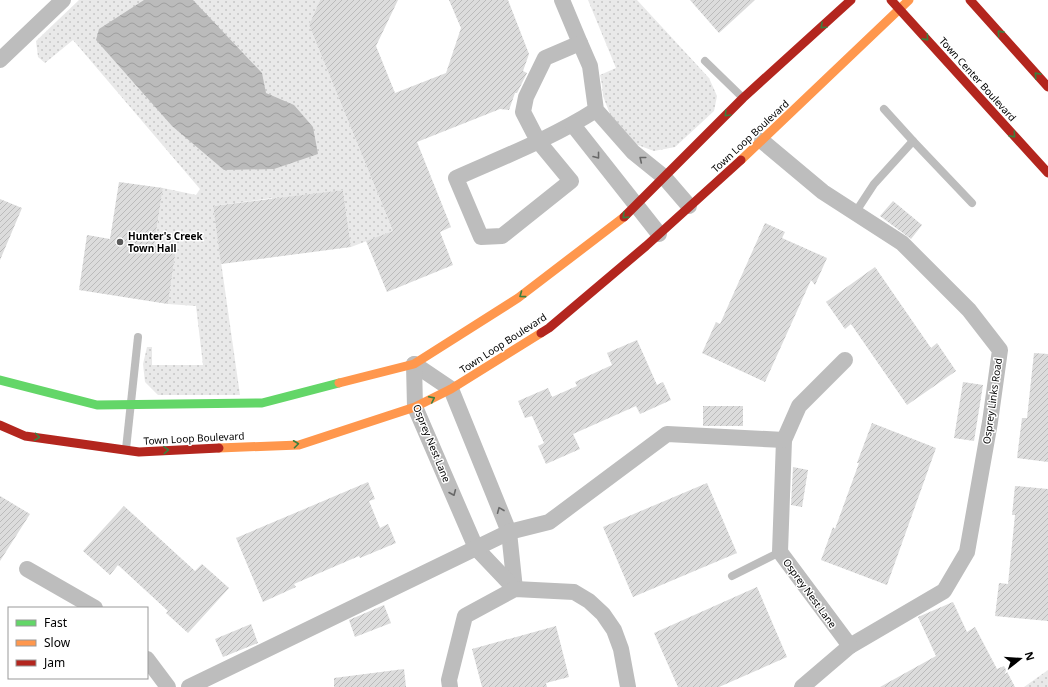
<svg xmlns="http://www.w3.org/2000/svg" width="1048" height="687" viewBox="0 0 1048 687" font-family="'Noto Sans',sans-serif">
<defs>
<pattern id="grass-dots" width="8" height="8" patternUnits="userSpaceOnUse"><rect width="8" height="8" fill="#e9e9e9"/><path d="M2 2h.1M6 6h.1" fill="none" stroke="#c6c6c6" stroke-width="1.8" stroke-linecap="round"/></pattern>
<pattern id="water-waves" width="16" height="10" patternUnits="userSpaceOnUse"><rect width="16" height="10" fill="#bbb"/><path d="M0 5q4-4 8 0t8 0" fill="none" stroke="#9f9f9f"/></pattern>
<pattern id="building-hatch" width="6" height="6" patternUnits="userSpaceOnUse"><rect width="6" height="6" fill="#dcdcdc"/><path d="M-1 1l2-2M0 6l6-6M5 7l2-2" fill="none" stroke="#bbb"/></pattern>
</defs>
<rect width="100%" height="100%" fill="#fff"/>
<g fill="url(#grass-dots)">
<path d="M79 0H320L309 25 393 231 351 247 343 190 283 198 280 256 272 198 213 206 240 395H158L145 382 143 364 147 347H152V365H203L196 306 168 304 176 249 154 245 163 188 196 195 200 189 73 40 45 63 38 57 36 41Z"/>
<path d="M588 0H637L709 78 717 96 714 111 675 147 654 151 635 144 613 122 603 96 602 85 600 75 616 68Z"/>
<path d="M1048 670V687H1024Z"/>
</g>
<path fill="url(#water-waves)" d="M144 0H193L262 73 266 93 294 105 313 127 318 154 274 169 224 170 172 126 96 40 99 29Z"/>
<g fill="url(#building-hatch)">
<path d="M320 0H398L376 46 395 93 446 73 461 28 449 0H508L529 54 523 71 527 73 517 93H515L509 110 500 109 417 142 451 227 440 232 453 265 387 292 366 241 393 231 309 25Z"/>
<path d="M690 0H755L719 33Z"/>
<path d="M119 182 163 188 154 245 176 249 168 304 79 290 87 235 110 239Z"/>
<path d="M343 190 351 247 221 264 213 206Z"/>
<path d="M0 199 22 208 0 260Z"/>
<path d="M893 201 922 225 911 239 880 216Z"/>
<path d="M765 223 785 232 782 238 827 258 815 285 811 280 765 382 702 353 716 322 720 324Z"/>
<path d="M875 267 931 348 937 343 956 371 907 405 851 324 845 329 826 302Z"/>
<path d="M637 340 657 385 663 382 671 400 640 414 636 406 573 434 580 449 546 464 538 446 544 443 532 416 525 418 518 401 548 388 552 397 577 386 575 382 612 365 607 353Z"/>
<path d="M1034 353 1048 354V462L1017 458 1022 418H1027Z"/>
<path d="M963 382 983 385 974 441 954 438Z"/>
<rect x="703" y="406" width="40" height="20"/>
<path d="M872 423 936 448 887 585 821 560 833 527 835 529 859 463H857Z"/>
<path d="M793 467 808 470 802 507 791 505Z"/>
<path d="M368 482 375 499 369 501 380 528 388 524 396 543 360 558 359 556 294 584 296 587 263 602 236 538Z"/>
<path d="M707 483 737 553 633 597 603 527Z"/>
<path d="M1015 486 1048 489V621L995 616 999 583 1008 584 1015 515H1012Z"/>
<path d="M0 496 30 514 0 561Z"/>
<path d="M124 506 195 571 202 564 229 588 188 633 166 613 168 611 118 565 110 575 83 551Z"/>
<path d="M757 587 787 657 719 687H678L654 633Z"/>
<path d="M953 602 967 632 975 627 997 669 1004 666 1015 687H880L936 656 918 617Z"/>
<path d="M384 605 391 623 355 637 349 620Z"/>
<path d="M251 624 258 643 223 657 215 639Z"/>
<path d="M556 626 569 677 546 683 547 687H482L472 649Z"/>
<path d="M404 669 406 687H334V678Z"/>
</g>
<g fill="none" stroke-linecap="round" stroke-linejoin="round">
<g stroke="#bdbdbd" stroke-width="8">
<path d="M705 61 742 97"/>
<path d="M884 109 913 141"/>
<path d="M855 213 874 184 913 141 972 203"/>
<path d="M126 449 138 337"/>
<path d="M732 576 780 552"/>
</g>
<g stroke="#bdbdbd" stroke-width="16">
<path d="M562 0 580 43"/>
<path d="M0 60 63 0"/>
<path d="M596 110C552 138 503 157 456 178L481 237 502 236 571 181 538 141 523 112 526 97 545 58 580 43 590 66 596 110 633 152 664 177 689 206"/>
<path d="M573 125 659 234"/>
<path d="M762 141 823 192 902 243 969 310 1000 350 990 422 967 552 944 591 850 646 802 687"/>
<path d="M845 360 799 406 784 440 780 552 850 646"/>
<path d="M414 364 451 389 509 532 515 589"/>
<path d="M414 364 415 407 476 548 515 589"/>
<path d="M27 569 95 608"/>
<path d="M147 659 168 687"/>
<path d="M189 687 509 532 549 522 667 434 784 440"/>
<path d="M450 687 449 680 465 616 515 589 574 592 589 601 603 614 614 630 621 649 628 687"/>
</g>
<path stroke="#63d668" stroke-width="9" d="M0 380 97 405 262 403 339 383"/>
<g stroke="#ff974d" stroke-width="9">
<path d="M741 160 909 0"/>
<path d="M339 383 414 364 518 298 624 217"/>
<path d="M219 448 299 445 415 407 451 389 541 333"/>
</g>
<g stroke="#b3261e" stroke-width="9">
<path d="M891 0 1048 173"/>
<path d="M970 0 1048 87"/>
<path d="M624 217 743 98 851 0"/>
<path d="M541 333 549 328 646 246 741 160"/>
<path d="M0 425 25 436 139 452 219 448"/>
</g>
</g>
<defs><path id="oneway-chevron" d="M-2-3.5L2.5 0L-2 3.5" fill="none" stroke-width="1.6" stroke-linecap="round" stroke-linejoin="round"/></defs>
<g stroke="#3b803e">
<use href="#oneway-chevron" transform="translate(823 26) rotate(138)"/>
<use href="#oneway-chevron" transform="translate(1000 33) rotate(-132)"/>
<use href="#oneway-chevron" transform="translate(926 38) rotate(48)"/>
<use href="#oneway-chevron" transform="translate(1037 75) rotate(-132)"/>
<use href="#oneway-chevron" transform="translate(727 114) rotate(135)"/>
<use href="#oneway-chevron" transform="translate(1013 135) rotate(48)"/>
<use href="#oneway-chevron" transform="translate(625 216) rotate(136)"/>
<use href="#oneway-chevron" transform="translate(522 295) rotate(144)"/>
<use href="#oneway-chevron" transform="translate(432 399) rotate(-26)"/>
<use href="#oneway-chevron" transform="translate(37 437) rotate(8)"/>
<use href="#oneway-chevron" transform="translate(296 444) rotate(-7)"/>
<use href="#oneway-chevron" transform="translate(166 450) rotate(-3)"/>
</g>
<g stroke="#686868">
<use href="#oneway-chevron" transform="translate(597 156) rotate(52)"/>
<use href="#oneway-chevron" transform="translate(642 159) rotate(-141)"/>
<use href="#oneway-chevron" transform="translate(453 493) rotate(67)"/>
<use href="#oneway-chevron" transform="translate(500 510) rotate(-112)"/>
</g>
<circle fill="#595959" stroke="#fff" stroke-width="1.5" cx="120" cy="242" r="4"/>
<g text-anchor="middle" stroke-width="3" stroke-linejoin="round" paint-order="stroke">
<g font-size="10" fill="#000" stroke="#fff">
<text transform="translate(978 79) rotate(48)" y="4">Town Center Boulevard</text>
<text transform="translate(750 136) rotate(-43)" y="4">Town Loop Boulevard</text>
<text transform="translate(503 343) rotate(-33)" y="4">Town Loop Boulevard</text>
<text transform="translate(992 401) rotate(-82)" y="4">Osprey Links Road</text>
<text transform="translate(194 438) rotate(-3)" y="4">Town Loop Boulevard</text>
<text transform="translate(432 443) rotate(68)" y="4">Osprey Nest Lane</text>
<text transform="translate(810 593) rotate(54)" y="4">Osprey Nest Lane</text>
</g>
<g font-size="10" font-weight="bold" fill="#000" stroke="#fff" text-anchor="start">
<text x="128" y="240">Hunter's Creek<tspan x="128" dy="12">Town Hall</tspan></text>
</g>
</g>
<rect x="8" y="607" width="140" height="72" fill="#ffffff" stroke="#999999"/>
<rect x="16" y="620" width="20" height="6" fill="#63d668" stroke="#999999"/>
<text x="44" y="627" font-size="12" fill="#000000">Fast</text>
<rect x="16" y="640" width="20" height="6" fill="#ff974d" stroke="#999999"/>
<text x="44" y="647" font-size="12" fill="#000000">Slow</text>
<rect x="16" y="660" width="20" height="6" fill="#b3261e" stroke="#999999"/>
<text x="44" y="667" font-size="12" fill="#000000">Jam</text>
<g transform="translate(1020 659) rotate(73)" stroke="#ffffff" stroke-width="3" paint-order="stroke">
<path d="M0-3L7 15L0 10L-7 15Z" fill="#000000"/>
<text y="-6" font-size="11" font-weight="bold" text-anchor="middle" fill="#000000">N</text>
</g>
</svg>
